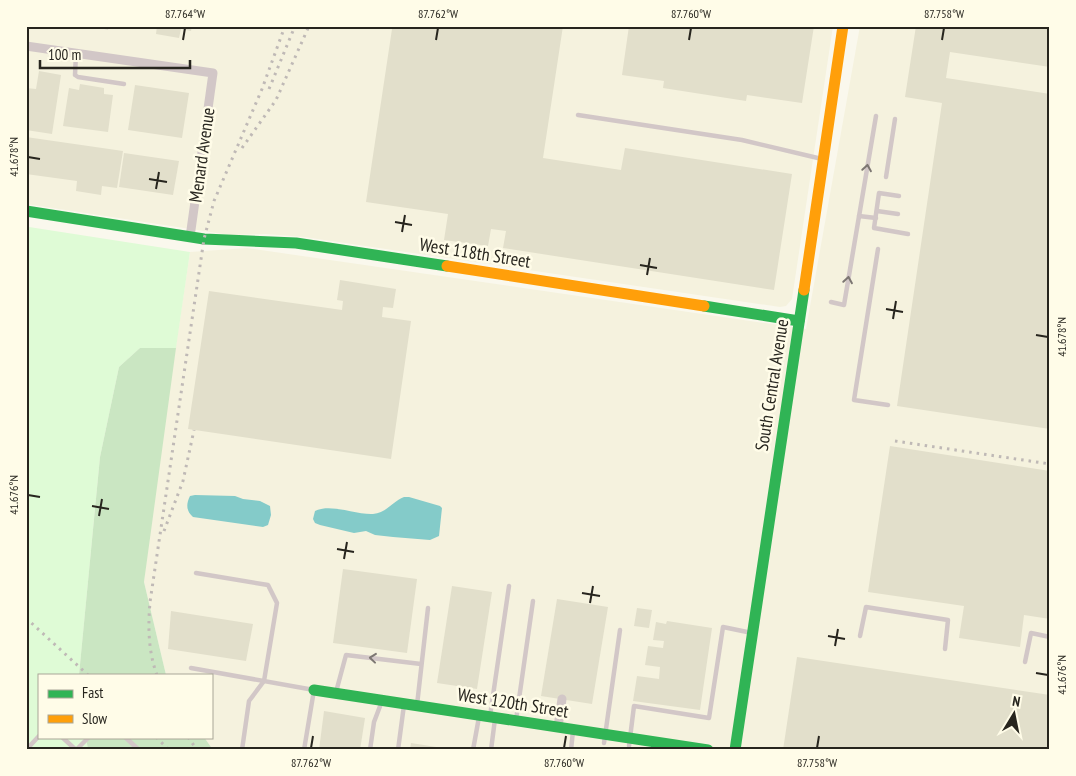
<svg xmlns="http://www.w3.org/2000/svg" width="1076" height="776" viewBox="0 0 1076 776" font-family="'PT Sans Narrow',sans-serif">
<rect width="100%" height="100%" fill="#faf8ed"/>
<g fill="#f5f2de">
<path d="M26 26H833L792 299 786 306 780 307 304 237 266 234 230 235 26 204Z"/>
<path d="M860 26H1050V750H213L204 737H211V675H166L144 582 149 525 190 252 247 248 806 329Z"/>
</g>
<path fill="#dffbd6" d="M29 227 190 252 176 348H140L119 367 100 457 79 675H39V737H86L88 750H26V235Z"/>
<g fill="#cae6c2">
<path d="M140 348H176L144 582 166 675H79L100 457 119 367Z"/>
<path d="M86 737H204L213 750H88Z"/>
</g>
<g fill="#84cbc9">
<path d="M195 495 235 496 243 499 260 501 270 506 271 515 268 525 263 527 193 517C186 511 186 504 190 496Z"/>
<path d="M404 497H409L440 506 442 508 439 536 430 540 393 537 375 535 366 531 354 533 320 525 315 523 313 519 315 511C330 503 357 515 373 514 386 513 392 502 404 497Z"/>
</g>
<g fill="#e2dfcb">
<path d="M93 26H109L108 30Z"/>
<path d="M157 26H192L191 31 181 29 179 38 156 34Z"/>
<path d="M379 26H563L543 158 621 170 625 148 792 174 774 290 503 248 506 231 491 229 488 246 444 240 448 214 366 202 392 29Z"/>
<path d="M629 26H814L802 103 747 95 746 101 663 88 664 81 622 75Z"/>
<path d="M916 26H1050V67L950 52 946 78 1050 94V429L897 406 942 103 905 97Z"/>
<path d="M39 71 61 75 52 134 26 130V88L36 89Z"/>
<path d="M80 84 104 88V94L113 95 108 132 63 126 69 88 79 90Z"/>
<path d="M135 85 189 93 182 138 128 130Z"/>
<path d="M26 137 123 151 117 188 102 186 101 195 76 191 77 181 26 174Z"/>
<path d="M124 153 179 161 173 195 119 187Z"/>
<path d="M340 280 396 289 393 308 383 307 382 317 411 321 391 459 188 429 209 291 342 310 343 301 337 300Z"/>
<path d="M890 446 1050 471V619L1024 615 1020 647 959 638 964 606 868 592Z"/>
<path d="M343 569 417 579 407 653 333 643Z"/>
<path d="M452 586 492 592 477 689 437 683Z"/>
<path d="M557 599 608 607 592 704 541 696Z"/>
<path d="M637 608 652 610 649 628 634 626Z"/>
<path d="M171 611 253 624 246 661 168 649Z"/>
<path d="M667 621 712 628 700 710 633 701 637 676 659 679 660 667 645 665 648 646 663 648 664 641 653 640 656 622 666 624Z"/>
<path d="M797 657 1050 695V750H783Z"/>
<path d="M324 711 365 718 360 750H319Z"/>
<path d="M411 743 449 749V750H410Z"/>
</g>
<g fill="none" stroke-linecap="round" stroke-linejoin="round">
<g stroke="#d2c7c7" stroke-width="4.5">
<path d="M76 53 75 75 78 77 124 84"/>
<path d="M578 115 742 140 822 159"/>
<path d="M886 177 895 119"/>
<path d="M899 196 879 193 874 228 908 234"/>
<path d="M877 211 898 214"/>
<path d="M859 216 876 218"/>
<path d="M878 249 854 400 888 405"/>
<path d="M831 302 844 305 876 116"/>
<path d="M196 573 268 585 277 603 264 681 249 701 242 750"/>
<path d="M860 636 866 607 948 620 945 649"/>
<path d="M1025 662 1031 633 1050 637"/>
<path d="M191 668 314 690 304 750"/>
<path d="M336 692 346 655 421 664"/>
<path d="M417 705 428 608"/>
<path d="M490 716 509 586"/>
<path d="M516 720 533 601"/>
<path d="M62 737 76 750"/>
<path d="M125 737 139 750"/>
<path d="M604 743 620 630"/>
<path d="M629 746 634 706 709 718 723 627 752 633"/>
<path d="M26 750 39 736"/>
<path d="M76 750 89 737"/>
<path d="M370 750 374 722 382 701"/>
<path d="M398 750 404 705"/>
<path d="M473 750 479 717"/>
<path d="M491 750 495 719"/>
<path d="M571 750 573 731"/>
</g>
<g stroke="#d2c7c7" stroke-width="9">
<path d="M26 46 213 73 190 237"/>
<path d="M558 727 562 699"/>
</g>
<g stroke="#30b455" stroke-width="11">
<path d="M26 211 204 239 296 243 447 266"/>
<path d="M704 306 799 321"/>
<path d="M314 690 708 750"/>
<path d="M735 750 804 290"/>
</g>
<g stroke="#ff9f0a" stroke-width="11">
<path d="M447 266 704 306"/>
<path d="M804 290 843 26"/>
</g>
<g stroke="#bfb9b6" stroke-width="3" stroke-dasharray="2.5 5" stroke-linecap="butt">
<path d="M269 89 295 26"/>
<path d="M242 148 276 100 309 26"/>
<path d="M895 441 1050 464"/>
<path d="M164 531 183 481 194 430"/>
<path d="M26 618 88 675"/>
<path d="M157 675C148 651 148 626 150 602L204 239 214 201 262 89 285 26"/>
<path d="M156 737 169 750"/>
<path d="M188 737 197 750"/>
</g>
</g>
<defs><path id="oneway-chevron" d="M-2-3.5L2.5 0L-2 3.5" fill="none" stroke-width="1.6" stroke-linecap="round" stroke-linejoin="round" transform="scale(1.25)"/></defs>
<g stroke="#7c7672">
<use href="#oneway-chevron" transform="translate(867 168) rotate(-81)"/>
<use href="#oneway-chevron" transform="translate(848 280) rotate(-81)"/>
<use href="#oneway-chevron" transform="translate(373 658) rotate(-174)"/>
</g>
<path fill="none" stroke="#27251e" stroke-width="2" d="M183 40 185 28M436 40 438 28M689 40 691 28M942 40 944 28M28 157 40 159M149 179 167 182M156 189 159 172M395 222 412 225M402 232 405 215M640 265 657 268M647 275 650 258M886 309 903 312M893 319 896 301M1036 335 1048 337M28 495 40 497M92 506 109 509M99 516 102 499M337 549 354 552M344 559 347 542M582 593 600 596M590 603 593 586M828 636 845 639M835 646 838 629M1036 673 1048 675M311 748 313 736M564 748 566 736M817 748 819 736"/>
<g text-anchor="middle" stroke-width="5" stroke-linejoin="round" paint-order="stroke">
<g font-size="18" fill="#27251e" stroke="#fffce8">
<text transform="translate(202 155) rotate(-82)" y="6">Menard Avenue</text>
<text transform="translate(475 253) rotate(9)" y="6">West 118th Street</text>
<text transform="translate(772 385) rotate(-81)" y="6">South Central Avenue</text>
<text transform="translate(513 703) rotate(9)" y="6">West 120th Street</text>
</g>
</g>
<rect width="1076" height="776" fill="none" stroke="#fffce8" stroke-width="55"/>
<rect x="38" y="674" width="175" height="65" fill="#fffce8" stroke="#a9a697"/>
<rect x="48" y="690" width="25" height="8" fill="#30b455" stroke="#a9a697"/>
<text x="82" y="698" font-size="15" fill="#27251e">Fast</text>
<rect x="48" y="715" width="25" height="8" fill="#ff9f0a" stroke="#a9a697"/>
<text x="82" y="724" font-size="15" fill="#27251e">Slow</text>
<g transform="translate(1014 714) rotate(10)" stroke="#fffce8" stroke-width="4" paint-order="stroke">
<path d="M0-4L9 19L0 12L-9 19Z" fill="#27251e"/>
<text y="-8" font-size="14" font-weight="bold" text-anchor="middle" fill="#27251e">N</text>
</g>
<path d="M40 60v8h150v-8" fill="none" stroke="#27251e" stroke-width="2.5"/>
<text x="48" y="60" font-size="15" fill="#27251e" stroke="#fffce8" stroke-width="4" paint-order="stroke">100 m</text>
<rect x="28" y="28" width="1020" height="720" fill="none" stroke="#27251e" stroke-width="2"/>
<g font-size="12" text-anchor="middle" fill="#27251e">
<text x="185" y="18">87.764°W</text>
<text x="438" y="18">87.762°W</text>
<text x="691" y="18">87.760°W</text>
<text x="944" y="18">87.758°W</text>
<text transform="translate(14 157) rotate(-90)" y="4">41.678°N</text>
<text transform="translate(1062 337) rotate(-90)" y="4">41.678°N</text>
<text transform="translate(14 495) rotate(-90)" y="4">41.676°N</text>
<text transform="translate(1062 675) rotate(-90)" y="4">41.676°N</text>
<text x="311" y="767">87.762°W</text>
<text x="564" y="767">87.760°W</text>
<text x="817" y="767">87.758°W</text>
</g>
</svg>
